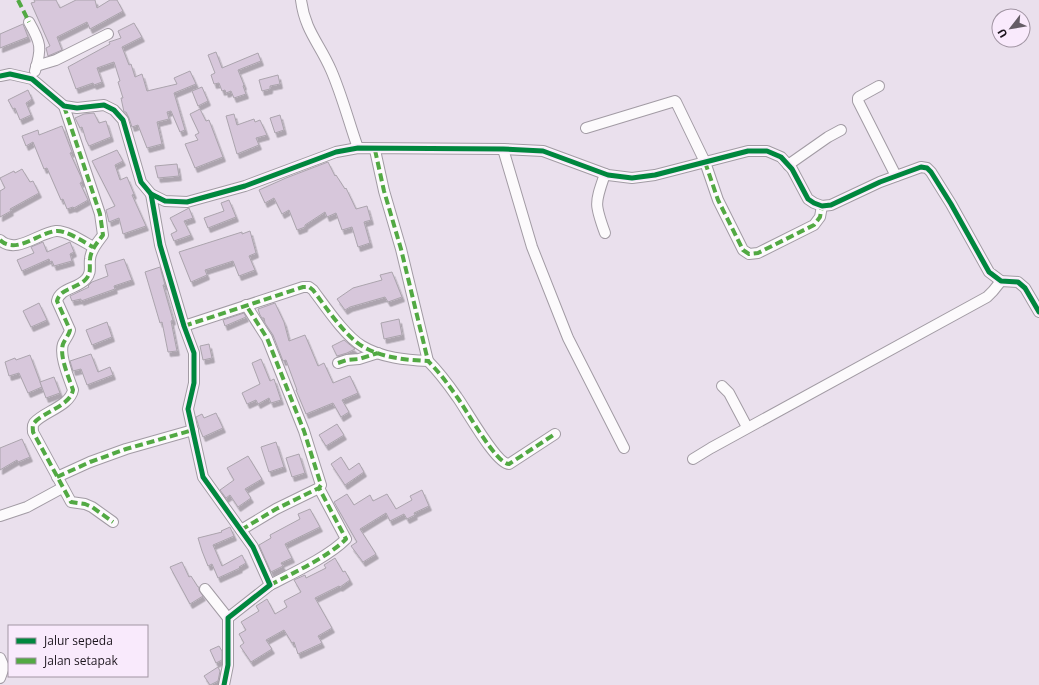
<svg xmlns="http://www.w3.org/2000/svg" width="1039" height="685" viewBox="0 0 1039 685" font-family="'Open Sans',sans-serif">
<defs>
<filter id="shadow"><feDropShadow dx="2.5" dy="4.5" stdDeviation="0" flood-color="#0004"/></filter>
</defs>
<rect width="100%" height="100%" fill="#eae0ed"/>
<g fill="#d7c7db" stroke="#aba4ad" filter="url(#shadow)">
<path d="M34 0H56L60 8 76 0H95L97 8 110 0H117L123 11 90 29 87 22 57 37 62 50 48 56 46 48 50 46 31 3 35 2Z"/>
<path d="M134 23 142 37 122 47 129 65 131 64 135 77 142 74 147 91 177 84 174 78 190 71 196 84 174 93 185 130 180 132 171 111 167 112 169 119 157 122 162 144 147 148 138 125 132 127 129 118 126 112H124L121 98H123L118 82 120 81 114 62 97 68 102 82 94 85 93 83 76 89 68 67 110 44 109 42 121 38 118 31Z"/>
<path d="M23 24 28 37 0 48V34Z"/>
<path d="M216 52 222 68 258 53 261 61 238 70 244 85 243 86 246 94 234 98 231 91 226 93 225 90 222 91 219 83 214 84 211 75 215 73 208 55Z"/>
<path d="M278 75 280 84 270 86V89L262 91 259 80Z"/>
<path d="M202 87 208 101 198 106 192 91Z"/>
<path d="M28 90 32 99 26 103 31 115 20 120 15 108 13 109 8 100Z"/>
<path d="M200 109 206 121 209 120 223 157 195 168 185 144 198 140 195 135 199 133 190 114Z"/>
<path d="M94 113 99 123 106 121 111 137 89 146 86 140 82 127 80 128 75 118 84 114Z"/>
<path d="M234 114 237 125 254 119 255 122 260 120 267 135 256 138 259 145 237 154 226 116Z"/>
<path d="M280 115 284 130 275 133 270 118Z"/>
<path d="M62 126 72 152 70 153 82 179V182L80 183 88 200 74 208 73 207 67 209 63 199 61 200 47 168 44 169 33 142 26 146 22 136 38 130 39 135Z"/>
<path d="M117 150 123 161 115 165 120 180 127 177 134 194 132 195 146 226 123 234 119 218 109 222 106 210 115 206 92 161Z"/>
<path d="M328 162 335 176 336 175 345 189 346 188 356 209 367 206 371 220 364 222 370 243 358 247 352 227 342 230 336 213 327 217 325 212 305 225V227L297 230 289 210 282 214 274 198 265 203 259 190 286 178Z"/>
<path d="M177 164 179 176 158 178 155 166Z"/>
<path d="M22 169 30 182 33 181 39 193 10 209 11 211 0 217V191L5 188 0 178 14 171 15 173Z"/>
<path d="M229 200 236 217 208 228 204 218 224 211 221 203Z"/>
<path d="M189 208 193 218 184 221 191 235 174 241 171 234 177 231 170 218Z"/>
<path d="M250 231 256 253 249 256 255 270 239 276 233 261 205 270 207 275 191 282 179 252 242 232V234Z"/>
<path d="M43 242 47 252 70 242 74 252 70 254 72 261 54 266 52 261 50 262 49 259 22 271 17 260 34 253 31 247Z"/>
<path d="M124 259 132 280 114 286 115 289 81 301V299L72 301 70 296 89 287 88 286 92 282 108 276 105 265Z"/>
<path d="M160 267 165 285H163L173 320 171 321 177 351 168 352 162 322 160 323 145 272Z"/>
<path d="M392 272 402 297 388 302 385 297 350 307 345 310 337 299 353 288 382 280 380 275Z"/>
<path d="M39 303 47 320 31 327 23 311Z"/>
<path d="M275 303 284 322 289 341 305 335 318 366 324 363 333 383 350 376 358 393 342 400 349 412 341 417 333 403 306 414 296 390H297L286 360 283 361 273 335 265 323 264 318H262L260 315 258 309Z"/>
<path d="M244 313 246 317 225 326 223 320Z"/>
<path d="M399 319 402 335 384 339 381 323Z"/>
<path d="M107 322 112 337 92 345 86 330Z"/>
<path d="M344 340 355 349 347 353 337 356 332 346Z"/>
<path d="M209 344 212 358 203 360 200 346Z"/>
<path d="M91 354 98 372 110 367 113 375 87 385 81 369 73 371 70 361Z"/>
<path d="M30 355 42 387 28 393 19 373 9 376 5 362 15 358 16 360Z"/>
<path d="M261 359 270 381 274 379 281 400 271 403 269 398 258 404 256 400 247 404 242 393 260 384 252 363Z"/>
<path d="M54 377 60 393 46 398 40 382Z"/>
<path d="M216 413 223 428 203 437 199 427 196 417 202 414 204 418Z"/>
<path d="M337 424 344 435 326 446 319 435Z"/>
<path d="M22 439 30 457 18 462 17 460 0 470V448Z"/>
<path d="M276 442 284 467 269 472 261 447Z"/>
<path d="M299 454 305 473 292 477 286 458Z"/>
<path d="M248 456 262 479 245 489 251 498 238 507 230 495 226 498 220 490 234 480 227 468Z"/>
<path d="M341 457 349 470 359 463 364 472 345 485 331 464Z"/>
<path d="M422 490 429 506 414 513 415 515 407 519 404 514 390 521 386 513 360 529 376 554 363 562 351 546 357 542 334 502 347 494 354 505 370 495 373 501 387 494 396 509 412 500 410 496Z"/>
<path d="M310 509 320 527 285 544 292 558 281 563 283 566 271 572 259 545 271 538 270 535 300 519 298 514Z"/>
<path d="M230 527 234 536 213 545 222 566 242 555 246 563 239 567 240 568 218 578 212 564 208 566 202 551 198 538 222 532 221 531Z"/>
<path d="M335 558 343 572 345 571 350 580 340 587 339 586 315 598 332 628 318 636 322 643 298 654 294 642 292 643 284 630 266 640 272 649 251 662 240 646 244 643 239 634 246 630 241 622 259 611 256 606 267 599 275 614 287 607 284 601 301 592 294 580 305 575 306 578 326 568 324 565Z"/>
<path d="M182 562 189 577 191 576 198 587H199V590L203 596 190 604 170 567Z"/>
<path d="M219 646 222 651V660L216 663 210 650Z"/>
<path d="M218 667 220 671 218 681 210 685 204 676Z"/>
</g>
<g fill="none" stroke-linecap="round" stroke-linejoin="round">
<g stroke="#a29ba4" stroke-width="12">
<g id="minor">
<path d="M301 0C305 31 320 44 331 70 342 95 349 123 358 148"/>
<path d="M29 22C41 43 42 48 35 71"/>
<path d="M36 66 56 60 108 34"/>
<path d="M0 76 10 74 32 79 64 106 77 108 104 105 114 110 123 120 141 182 151 194 165 201 187 202 245 186 336 152 358 148 503 149 543 151 608 175 632 178 655 175 748 151H767L781 157 792 169 808 199 814 203 822 206 831 205 880 182 921 167 927 168 931 172 951 204 989 272 1001 281 1018 282 1025 288 1039 312"/>
<path d="M879 86 859 97 858 98V101L896 176"/>
<path d="M64 106 100 214 103 235C98 242 91 249 90 259 89 267 92 272 86 279 77 289 60 288 57 301L70 330C69 335 65 339 63 344 59 356 69 378 73 390 70 406 43 412 34 423 32 426 33 429 33 432L71 502 85 504 92 507 113 522"/>
<path d="M586 128 675 101 676 102 705 162 718 200 743 250 749 254 758 253 814 225 820 217 822 206"/>
<path d="M503 149 532 247 568 338 624 448"/>
<path d="M375 150 384 191 401 249 428 361"/>
<path d="M788 165 828 137 841 130"/>
<path d="M151 194 160 245 184 326 194 353V383L188 409 203 477 253 547 270 585 228 618V665L224 685"/>
<path d="M605 233C594 203 595 203 605 174"/>
<path d="M0 240C16 255 38 233 56 231 66 230 84 242 93 247"/>
<path d="M184 326 303 287H309L313 290C325 306 345 336 362 346 382 358 406 360 428 361 439 372 448 384 457 397 466 409 496 464 509 464L555 434"/>
<path d="M338 363 347 360 359 359 378 353"/>
<path d="M722 386 729 393 747 427"/>
<path d="M693 459 711 448 987 297 993 291 1001 281"/>
<path d="M57 477 90 462 126 449 193 430"/>
<path d="M0 516 27 507 62 488"/>
<path d="M241 530 276 509 319 488 321 485 304 431 267 338 246 305"/>
<path d="M270 585C293 573 328 557 346 539L319 488"/>
<path d="M205 589 228 618"/>
<path d="M0 658 4 667 0 678"/>
</g>
</g>
<use href="#minor" stroke="#fcfafc" stroke-width="10"/>
<g stroke="#52a943" stroke-width="4" stroke-dasharray="8 4" stroke-linecap="butt">
<path d="M18 0 29 22"/>
<path d="M64 106 100 214 103 235C98 242 91 249 90 259 89 267 92 272 86 279 77 289 60 288 57 301L70 330C69 335 65 339 63 344 59 356 69 378 73 390 70 406 43 412 34 423 32 426 33 429 33 432L71 502 85 504 92 507 113 522"/>
<path d="M375 150 384 191 401 249 428 361"/>
<path d="M705 162 718 200 743 250 749 254 758 253 814 225 820 217 822 206"/>
<path d="M0 240C16 255 38 233 56 231 66 230 84 242 93 247"/>
<path d="M184 326 303 287H309L313 290C325 306 345 336 362 346 382 358 406 360 428 361 439 372 448 384 457 397 466 409 496 464 509 464L555 434"/>
<path d="M338 363 347 360 359 359 378 353"/>
<path d="M57 477 90 462 126 449 193 430"/>
<path d="M241 530 276 509 319 488 321 485 304 431 267 338 246 305"/>
<path d="M270 585C293 573 328 557 346 539L319 488"/>
</g>
<g stroke="#f9eafc" stroke-width="8">
<g id="cycleway">
<path d="M0 76 10 74 32 79 64 106 77 108 104 105 114 110 123 120 141 182 151 194 165 201 187 202 245 186 336 152 358 148 503 149 543 151 608 175 632 178 655 175 748 151H767L781 157 792 169 808 199 814 203 822 206 831 205 880 182 921 167 927 168 931 172 951 204 989 272 1001 281 1018 282 1025 288 1039 312"/>
<path d="M151 194 160 245 184 326 194 353V383L188 409 203 477 253 547 270 585 228 618V665L224 685"/>
</g>
</g>
<use href="#cycleway" stroke="#00873e" stroke-width="5"/>
</g>
<rect x="8" y="625" width="140" height="52" fill="#f9eafc" stroke="#a195a3"/>
<rect x="16" y="638" width="20" height="6" fill="#00873e" stroke="#a195a3"/>
<text x="44" y="645" font-size="12" fill="#1d161e">Jalur sepeda</text>
<rect x="16" y="658" width="20" height="6" fill="#52a943" stroke="#a195a3"/>
<text x="44" y="665" font-size="12" fill="#1d161e">Jalan setapak</text>
<g transform="translate(1011 28) rotate(239)"><circle r="19" fill="#f9eafc" stroke="#a195a3"/>
<path d="M0-3L7 15L0 10L-7 15Z" fill="#655d66"/>
<text y="-6" font-size="11" font-weight="bold" text-anchor="middle" fill="#1d161e">U</text>
</g>
</svg>
